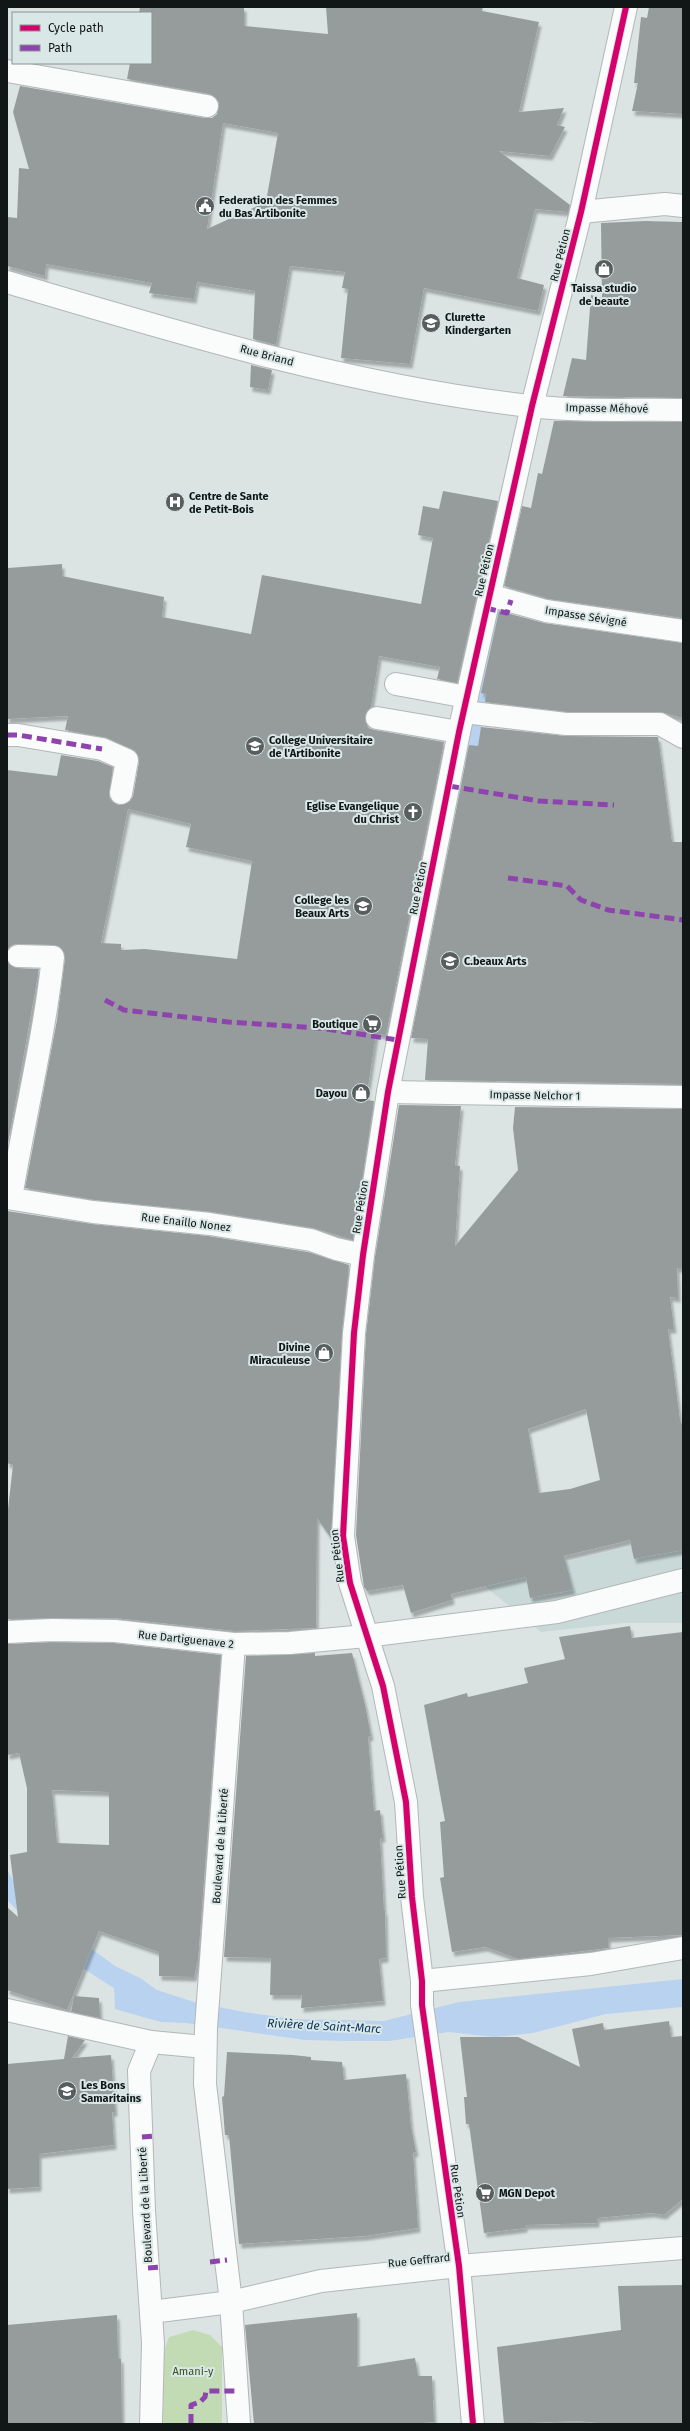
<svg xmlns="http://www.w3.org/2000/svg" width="690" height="2431" viewBox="0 0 690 2431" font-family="'Fira Sans',sans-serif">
<defs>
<filter id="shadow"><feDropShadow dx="2.5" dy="4.5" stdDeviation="1" flood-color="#0004"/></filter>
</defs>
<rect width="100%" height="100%" fill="#dce4e3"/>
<path fill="#c8d9d8" d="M683 1534V1623H624L541 1632 481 1583Z"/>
<path fill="#c2dbb5" d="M193 2330 210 2335 222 2347V2424H163L164 2351 169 2337Z"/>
<path fill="#b9d2f0" d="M7 1870 20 1891 36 1908 115 1966 140 1978 157 1990 194 2002 244 2012 294 2019 384 2021 459 2002 683 1979V2007L606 2014 533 2033 495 2037 448 2032 389 2041H345L305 2040 186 2023 161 2022 115 2009 114 1988C73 1964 40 1934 7 1900Z"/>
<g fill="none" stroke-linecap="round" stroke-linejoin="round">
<path stroke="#b9d2f0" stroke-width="11" d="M470 760 487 662 504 595"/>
</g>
<g fill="#969c9c" fill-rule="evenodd" filter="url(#shadow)">
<path d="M140 7H244V26L328 34 326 7H483L482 11 539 22 519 112 564 108 557 125 565 127 550 156 499 151 570 205 568 212 535 209 517 278 544 285 538 311 424 288 410 364 341 358 348 289 342 288 345 272 290 266 276 345 253 339 255 291 197 282 194 299 149 293 152 283 46 264 45 276 7 266V217L17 218 19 168 29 169 13 112 20 86 205 118H212L217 114 219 102 210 94 127 79 130 63H151V13H139ZM223 123 278 133 266 202 207 229Z"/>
<path d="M649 7H683V114L632 111 638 83H634L641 17 647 18Z"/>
<path d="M645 221 683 222V398L563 396 572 358 586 360 591 295 602 298 601 223Z"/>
<path d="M251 365 272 370 268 390 250 387Z"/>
<path d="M554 421 683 422V618L549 599 504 586 522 506 531 508 538 473 542 474Z"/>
<path d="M443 491 498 501 457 683 437 679 440 667 379 656 371 707 365 716 368 728 375 730 444 742 386 1035 376 1034 366 1100 374 1101 353 1240 313 1228 212 1212 95 1200 25 1188 57 1020 65 958 60 947 53 945 18 944 12 945 7 950V770L57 776 61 755 98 761 113 767 109 797 113 802 119 805 130 801 133 796 139 762 136 752 107 738 65 730 68 716 7 719 8 568 62 564V576L164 597 162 617 251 634 262 575 421 604 433 538 418 535 423 506 439 509ZM128 809 191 824 186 847 252 861 237 959 145 949 121 950V944L101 943Z"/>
<path d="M499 611 544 623 683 643V718L660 712H567L485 702 486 694 481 693Z"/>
<path d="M481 727 566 736 658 737 672 842H683V1084L425 1080 428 1039 411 1038 469 745 478 746Z"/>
<path d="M7 962 17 968 39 969 7 1149Z"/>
<path d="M399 1105 461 1106 455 1165 460 1166 455 1246 518 1170 513 1128 515 1107 683 1109V1268H677L678 1298 670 1297 674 1329H668L680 1420 683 1427V1550L634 1559 630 1540 564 1556 573 1590 530 1598 526 1577 451 1594 452 1600 411 1613 403 1585 367 1591 364 1587 356 1535 366 1334 375 1257ZM586 1409 600 1480 570 1489 539 1493 528 1429Z"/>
<path d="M7 1211 92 1224 208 1236 308 1252 349 1265 342 1332 331 1538 317 1518 316 1628 235 1631 115 1618 7 1619V1518L13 1465 7 1463Z"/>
<path d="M630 1626 632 1638 683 1632V1935L608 1938V1948L519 1959 485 1947 452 1952 440 1878 444 1877 440 1822 445 1821 424 1705 467 1693 468 1697 528 1683 524 1668 565 1659 559 1637Z"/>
<path d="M52 1642 114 1643 221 1655 198 1960 194 1977 159 1976V1952L99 1931 67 2010 7 1990V1907L18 1917 10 1855 27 1852V1788L19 1753 7 1755V1644ZM52 1790 109 1792V1845L57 1843Z"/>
<path d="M315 1653V1656L352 1653 365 1705 371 1736 368 1737 374 1811 380 1810 383 1838H380L384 1911H385L386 1958 379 1959 383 2001 301 2008 302 1995H270L271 1958 224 1957 246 1656Z"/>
<path d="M74 1996 99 1998 100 2018 71 2012Z"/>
<path d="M669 2021 671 2037 683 2036V2199L664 2215 652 2213 640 2214 597 2218V2223L525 2225V2228L484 2233 469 2124H466L464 2097H467L460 2037H518L580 2067 572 2029 603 2023 604 2030Z"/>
<path d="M68 2036 85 2040 72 2058 111 2055 115 2112H112L114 2145 39 2154V2187L7 2189V2064L64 2059Z"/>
<path d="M227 2052 293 2055 311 2057V2060L342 2062 344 2080 406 2074 411 2127 416 2152 413 2153 418 2228 365 2236 239 2244 229 2135H225L222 2097 224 2096Z"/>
<path d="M683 2285V2424H607L578 2421 504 2424 497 2347 621 2330 618 2286Z"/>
<path d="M357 2313V2367L415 2358 418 2376H432L434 2422 408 2424H254L245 2325Z"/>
<path d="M117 2315 118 2358 121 2359 122 2424H7V2325Z"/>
</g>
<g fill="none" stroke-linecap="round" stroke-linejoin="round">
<g stroke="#b2b7b7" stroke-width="24">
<g id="minor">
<path d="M7 71 207 106"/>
<path d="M581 212 665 204 683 206"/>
<path d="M7 282C179 333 351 386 530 406 580 412 633 409 683 410"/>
<path d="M489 595 546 611 683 631"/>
<path d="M396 684 467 697"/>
<path d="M464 712 566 724H660L683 737"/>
<path d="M377 718 459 732"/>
<path d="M7 735H18L102 749 127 760 121 793"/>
<path d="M388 1092 683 1097"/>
<path d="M7 1198 93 1212 210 1224 311 1240 336 1249 363 1255"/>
<path d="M11 1198C24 1118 44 1039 53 957L18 956"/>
<path d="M7 1632 52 1630 115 1631 234 1644 290 1643 366 1636 557 1612 683 1580"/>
<path d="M234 1644 206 2028 205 2084 231 2302 239 2424"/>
<path d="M422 1981 591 1964 683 1948"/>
<path d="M7 2010 151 2042"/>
<path d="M151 2312 231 2302 321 2281 459 2266 683 2248"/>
<path d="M151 2424 153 2343 144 2211 139 2071 151 2042 205 2047"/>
<path d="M473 2424 459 2266 422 2005V1981L412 1897 406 1802 383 1686 350 1583 343 1536 354 1333 363 1255 388 1092 459 732 532 406 581 212 626 7"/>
</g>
</g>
<use href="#minor" stroke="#fafbfb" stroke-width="22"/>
<g stroke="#8e44ad" stroke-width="5" stroke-dasharray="10 5" stroke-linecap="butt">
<path d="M486 608 507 613 511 600"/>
<path d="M7 735H18L102 749"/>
<path d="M449 786 539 801 614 805"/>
<path d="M508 878 567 886 581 900 608 910 683 920"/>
<path d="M105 1000 124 1010 228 1022 320 1028 398 1040"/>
<path d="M142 2137 154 2136"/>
<path d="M210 2262 227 2260"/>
<path d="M148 2268 160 2267"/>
<path d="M191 2424V2405L200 2402 205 2397 206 2391H237"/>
</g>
<g stroke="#d9e7e6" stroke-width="8">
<path id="cycleway" d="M473 2424 459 2266 422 2005V1981L412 1897 406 1802 383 1686 350 1583 343 1536 354 1333 363 1255 388 1092 459 732 532 406 581 212 626 7"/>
</g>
<use href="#cycleway" stroke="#d6006c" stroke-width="6"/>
</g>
<defs>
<g id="civic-disc" transform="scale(1)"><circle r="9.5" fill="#585e5e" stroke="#d9e7e6"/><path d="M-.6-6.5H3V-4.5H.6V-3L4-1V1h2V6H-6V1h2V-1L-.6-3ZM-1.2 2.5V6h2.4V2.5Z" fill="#fff"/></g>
<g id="shop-disc" transform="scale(1)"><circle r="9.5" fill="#585e5e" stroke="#d9e7e6"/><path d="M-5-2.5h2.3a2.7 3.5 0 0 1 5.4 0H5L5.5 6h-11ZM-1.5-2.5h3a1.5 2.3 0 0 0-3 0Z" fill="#fff"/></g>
<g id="school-disc" transform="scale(1)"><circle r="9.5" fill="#585e5e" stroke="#d9e7e6"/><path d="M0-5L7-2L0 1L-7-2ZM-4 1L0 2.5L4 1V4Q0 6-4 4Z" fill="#fff"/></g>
<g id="hospital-disc" transform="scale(1)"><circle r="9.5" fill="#585e5e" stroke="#d9e7e6"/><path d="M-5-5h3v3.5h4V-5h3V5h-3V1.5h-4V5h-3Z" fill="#fff"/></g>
<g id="church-disc" transform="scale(1)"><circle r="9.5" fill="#585e5e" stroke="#d9e7e6"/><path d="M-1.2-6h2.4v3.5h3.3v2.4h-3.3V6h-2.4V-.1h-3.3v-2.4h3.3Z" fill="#fff"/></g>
<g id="supermarket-disc" transform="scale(1)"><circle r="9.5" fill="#585e5e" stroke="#d9e7e6"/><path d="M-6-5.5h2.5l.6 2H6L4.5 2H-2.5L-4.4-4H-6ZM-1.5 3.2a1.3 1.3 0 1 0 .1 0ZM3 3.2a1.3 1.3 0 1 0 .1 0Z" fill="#fff"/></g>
</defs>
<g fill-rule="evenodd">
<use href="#civic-disc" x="205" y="206"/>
<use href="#shop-disc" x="604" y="269"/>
<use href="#school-disc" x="431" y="323"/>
<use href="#hospital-disc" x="175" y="502"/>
<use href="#school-disc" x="255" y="746"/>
<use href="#church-disc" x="413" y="812"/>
<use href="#school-disc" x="363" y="906"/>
<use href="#school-disc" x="450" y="961"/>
<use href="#supermarket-disc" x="372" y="1024"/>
<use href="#shop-disc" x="361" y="1093"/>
<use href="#shop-disc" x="324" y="1353"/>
<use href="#school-disc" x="67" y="2091"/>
<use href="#supermarket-disc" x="485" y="2193"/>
</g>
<g text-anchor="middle" stroke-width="4" stroke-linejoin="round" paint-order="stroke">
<g font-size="11" font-weight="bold" fill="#111616" stroke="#d9e7e6" text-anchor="start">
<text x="219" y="204">Federation des Femmes<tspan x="219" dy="13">du Bas Artibonite</tspan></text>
<text x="604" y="292" text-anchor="middle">Taissa studio<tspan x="604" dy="13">de beaute</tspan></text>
<text x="445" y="321">Clurette<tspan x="445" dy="13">Kindergarten</tspan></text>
<text x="189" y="500">Centre de Sante<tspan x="189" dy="13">de Petit-Bois</tspan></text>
<text x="269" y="744">College Universitaire<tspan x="269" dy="13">de l'Artibonite</tspan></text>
<text x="399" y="810" text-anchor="end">Eglise Evangelique<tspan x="399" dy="13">du Christ</tspan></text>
<text x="349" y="904" text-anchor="end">College les<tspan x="349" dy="13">Beaux Arts</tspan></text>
<text x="464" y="965">C.beaux Arts</text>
<text x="358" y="1028" text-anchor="end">Boutique</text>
<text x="347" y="1097" text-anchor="end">Dayou</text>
<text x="310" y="1351" text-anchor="end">Divine<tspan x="310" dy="13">Miraculeuse</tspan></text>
<text x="81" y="2089">Les Bons<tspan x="81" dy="13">Samaritains</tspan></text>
<text x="499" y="2197">MGN Depot</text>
</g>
<g font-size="11" fill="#111616" stroke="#d9e7e6">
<text transform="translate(560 255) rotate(-76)" y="4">Rue Pétion</text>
<text transform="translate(267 355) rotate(15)" y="4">Rue Briand</text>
<text transform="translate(607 408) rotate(1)" y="4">Impasse Méhové</text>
<text transform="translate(484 570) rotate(-77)" y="4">Rue Pétion</text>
<text transform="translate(586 616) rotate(9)" y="4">Impasse Sévigné</text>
<text transform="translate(418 888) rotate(-79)" y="4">Rue Pétion</text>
<text transform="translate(535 1095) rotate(1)" y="4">Impasse Nelchor 1</text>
<text transform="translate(360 1207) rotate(-81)" y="4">Rue Pétion</text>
<text transform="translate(186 1222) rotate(7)" y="4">Rue Enaillo Nonez</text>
<text transform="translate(337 1556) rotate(-97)" y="4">Rue Pétion</text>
<text transform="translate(186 1639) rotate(6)" y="4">Rue Dartiguenave 2</text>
<text transform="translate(220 1846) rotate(-86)" y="4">Boulevard de la Liberté</text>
<text transform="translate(400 1872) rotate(-94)" y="4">Rue Pétion</text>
<text transform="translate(458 2191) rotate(82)" y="4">Rue Pétion</text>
<text transform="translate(145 2205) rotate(-93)" y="4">Boulevard de la Liberté</text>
<text transform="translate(419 2260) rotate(-6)" y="4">Rue Geffrard</text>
</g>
<g font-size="11" fill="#35501a" stroke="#d9e7e6">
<text x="193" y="2375">Amani-y</text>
</g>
<g font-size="12" font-style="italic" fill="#0f3660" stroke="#d9e7e6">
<text transform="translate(324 2026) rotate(3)" y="4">Rivière de Saint-Marc</text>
</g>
</g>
<rect width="690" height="2431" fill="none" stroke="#111616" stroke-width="16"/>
<rect x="12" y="12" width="140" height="52" fill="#d9e7e6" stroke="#899393"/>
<rect x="20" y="25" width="20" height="6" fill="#d6006c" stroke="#899393"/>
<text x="48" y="32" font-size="12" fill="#111616">Cycle path</text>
<rect x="20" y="45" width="20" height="6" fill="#8e44ad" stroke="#899393"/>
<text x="48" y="52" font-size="12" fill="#111616">Path</text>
</svg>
